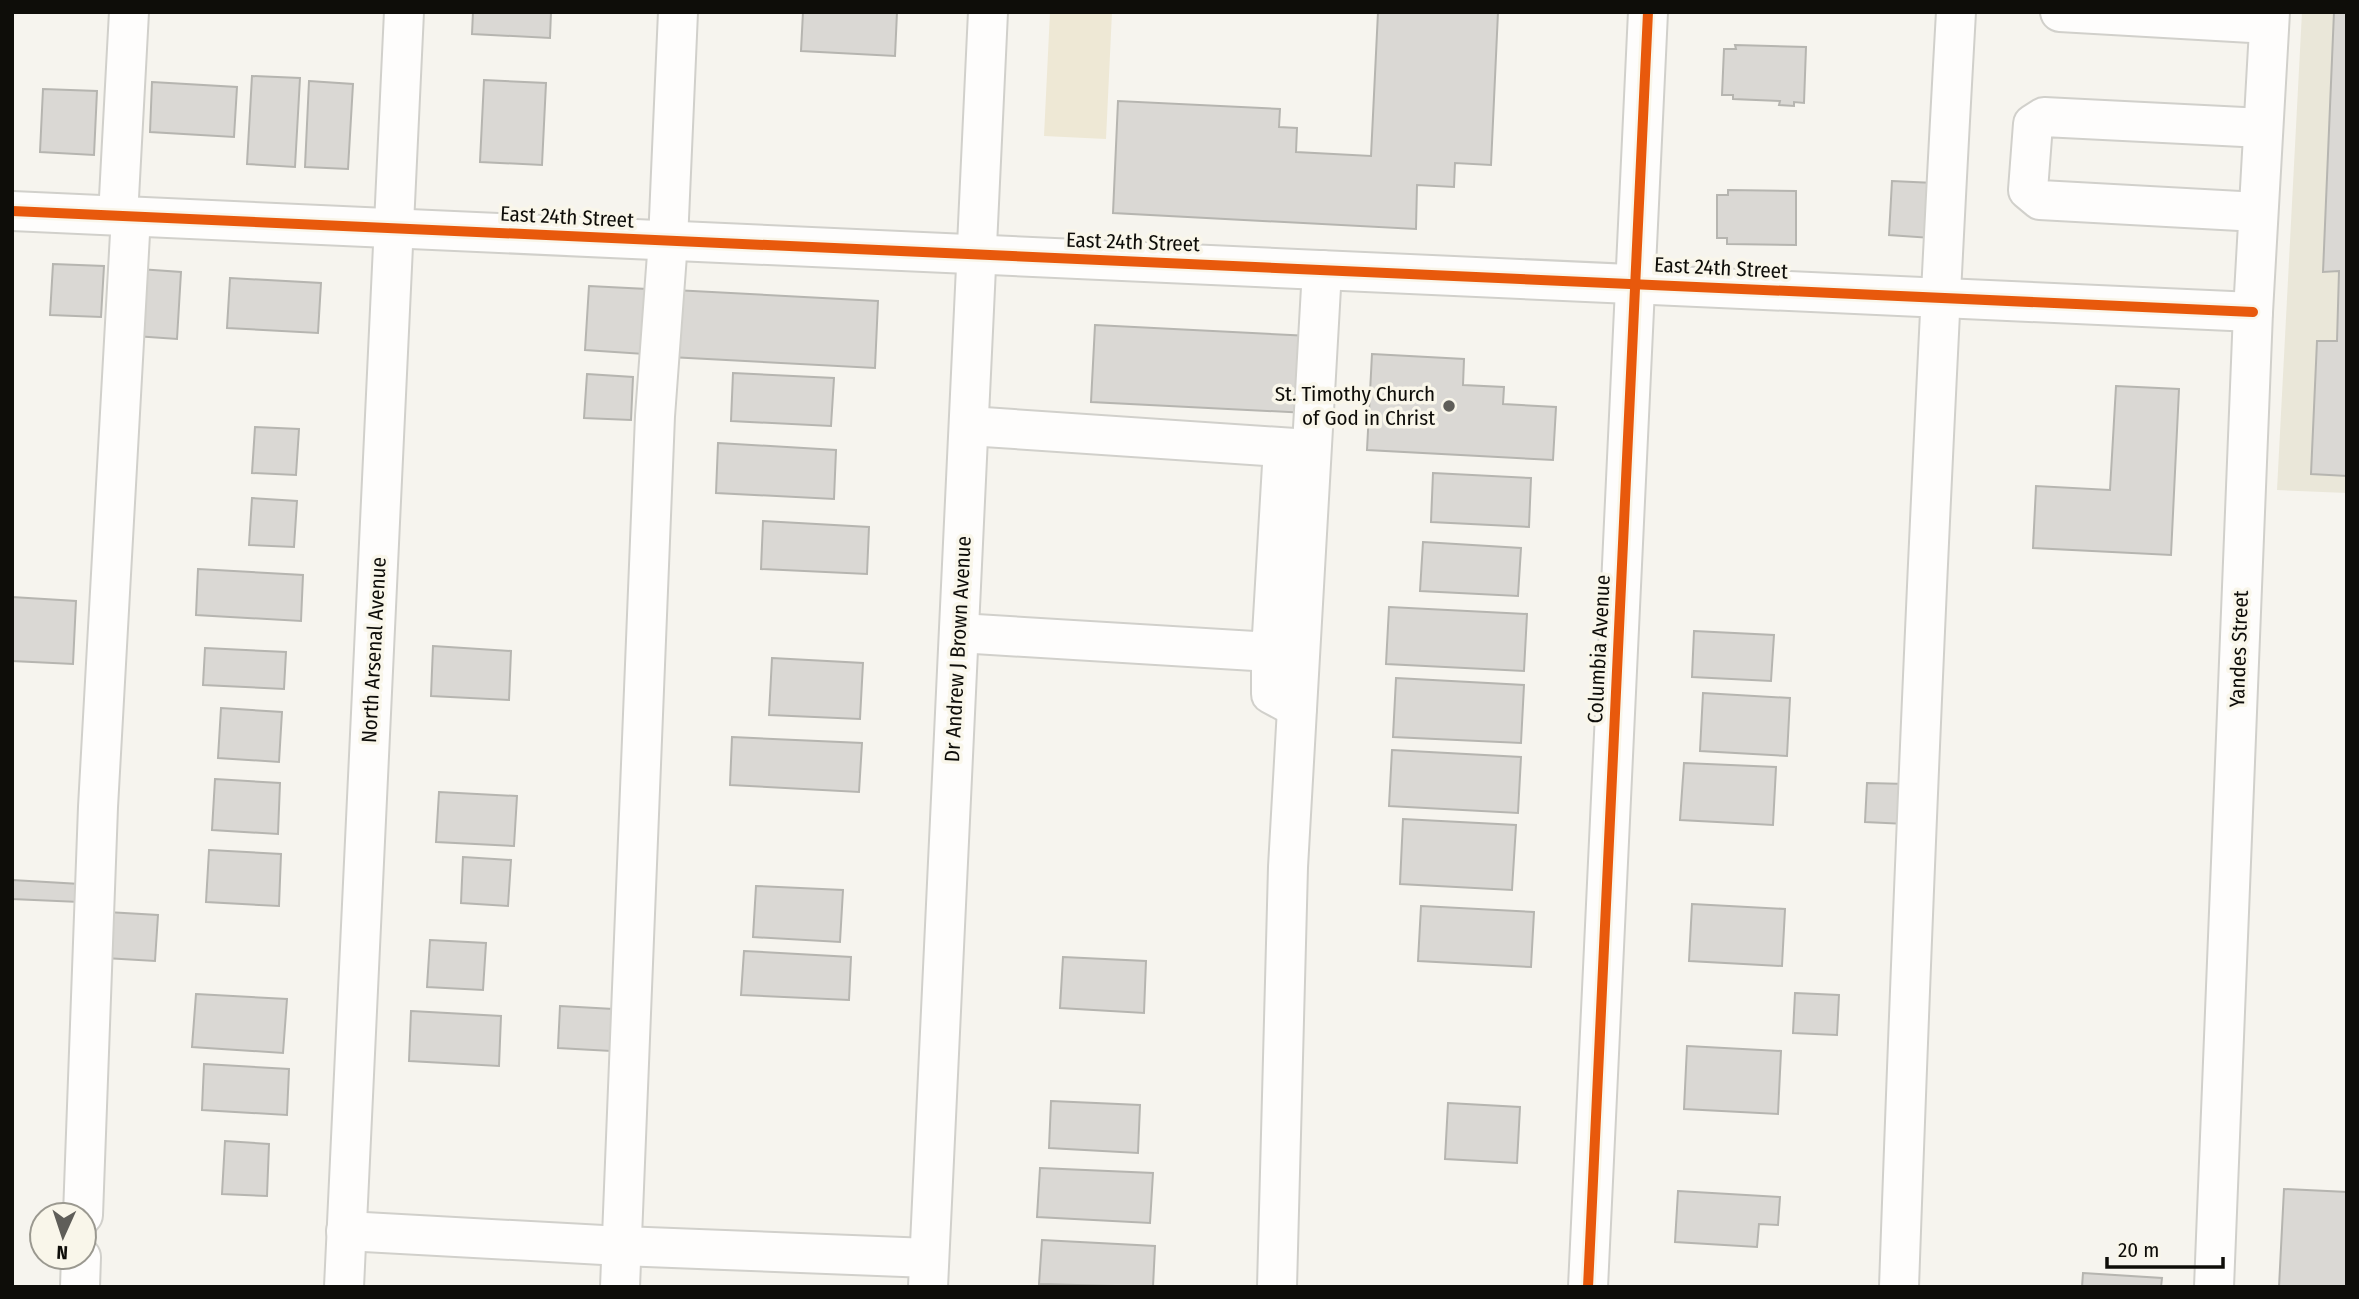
<svg xmlns="http://www.w3.org/2000/svg" width="2359" height="1299" viewBox="0 0 2359 1299" font-family="'Fira Sans Condensed',sans-serif">
<rect width="100%" height="100%" fill="#f6f4ee"/>
<path fill="#eae7d9" d="M2302 12H2347V493L2277 490Z"/>
<path fill="#eee8d5" d="M1050 12H1112L1106 139 1044 136Z"/>
<g fill="#dad8d4" stroke="#b6b5b0" stroke-width="2">
<path d="M473 12H551L550 38 472 34Z"/>
<path d="M803 12H897L895 56 801 51Z"/>
<path d="M1378 12H1498L1491 165 1455 163 1454 187 1417 185 1416 229 1113 213 1118 101 1280 109 1279 127 1297 128 1296 152 1371 156Z"/>
<path d="M2334 12H2347V476L2311 474 2317 341H2337L2339 271 2323 272Z"/>
<path d="M1735 45 1806 47 1804 103 1794 102V106L1779 105 1780 101 1733 99V95H1722L1724 49H1736Z"/>
<path d="M252 76 300 78 295 167 247 164Z"/>
<path d="M484 80 546 83 542 165 480 162Z"/>
<path d="M309 81 353 84 348 169 305 167Z"/>
<path d="M152 82 237 87 234 137 150 132Z"/>
<path d="M43 89 97 91 94 155 40 152Z"/>
<path d="M1892 181 1934 183 1931 238 1889 235Z"/>
<path d="M1728 190 1796 191V245L1727 244V238H1717V195H1728Z"/>
<path d="M53 264 104 266 101 317 50 315Z"/>
<path d="M139 269 181 272 177 339 135 336Z"/>
<path d="M230 278 321 283 318 333 227 328Z"/>
<path d="M589 286 647 289 644 354 585 350Z"/>
<path d="M674 290 878 301 875 368 670 357Z"/>
<path d="M1095 325 1310 336 1307 413 1091 402Z"/>
<path d="M1372 354 1464 359 1463 385 1504 387 1503 404 1556 407 1553 460 1367 450Z"/>
<path d="M733 373 834 378 831 426 731 421Z"/>
<path d="M587 374 633 377 631 420 584 418Z"/>
<path d="M2116 386 2179 389 2171 555 2033 548 2036 486 2110 490Z"/>
<path d="M255 427 299 429 296 475 252 473Z"/>
<path d="M718 443 836 450 834 499 716 493Z"/>
<path d="M1433 473 1531 478 1529 527 1431 522Z"/>
<path d="M252 498 297 501 294 547 249 545Z"/>
<path d="M763 521 869 527 867 574 761 569Z"/>
<path d="M1423 542 1521 548 1518 596 1420 591Z"/>
<path d="M198 569 303 575 301 621 196 615Z"/>
<path d="M12 597 76 601 73 664 12 661Z"/>
<path d="M1389 607 1527 614 1524 671 1386 664Z"/>
<path d="M1694 631 1774 635 1771 681 1692 677Z"/>
<path d="M433 646 511 651 509 700 431 696Z"/>
<path d="M205 648 286 652 284 689 203 685Z"/>
<path d="M772 658 863 663 860 719 769 715Z"/>
<path d="M1396 678 1524 685 1521 743 1393 737Z"/>
<path d="M1703 693 1790 698 1787 756 1700 751Z"/>
<path d="M221 708 282 712 279 762 218 758Z"/>
<path d="M732 737 862 743 859 792 730 785Z"/>
<path d="M1392 750 1521 757 1518 813 1389 806Z"/>
<path d="M1684 763 1776 767 1773 825 1680 820Z"/>
<path d="M215 779 280 783 278 834 212 830Z"/>
<path d="M1867 783 1907 784 1906 824 1865 822Z"/>
<path d="M439 792 517 796 514 846 436 842Z"/>
<path d="M1403 819 1516 825 1512 890 1400 884Z"/>
<path d="M209 850 281 854 279 906 206 902Z"/>
<path d="M463 857 511 860 508 906 461 903Z"/>
<path d="M12 880 80 884 79 902 12 899Z"/>
<path d="M756 886 843 890 840 942 753 937Z"/>
<path d="M1692 904 1785 909 1782 966 1689 961Z"/>
<path d="M1421 906 1534 912 1531 967 1418 961Z"/>
<path d="M107 912 158 915 155 961 105 958Z"/>
<path d="M430 940 486 943 483 990 427 987Z"/>
<path d="M744 951 851 957 849 1000 741 995Z"/>
<path d="M1063 957 1146 961 1144 1013 1060 1008Z"/>
<path d="M1795 993 1839 995 1837 1035 1793 1033Z"/>
<path d="M196 994 287 999 283 1053 192 1047Z"/>
<path d="M560 1006 613 1009 611 1051 558 1048Z"/>
<path d="M411 1011 501 1016 499 1066 409 1061Z"/>
<path d="M1687 1046 1781 1051 1778 1114 1684 1109Z"/>
<path d="M204 1064 289 1069 287 1115 202 1110Z"/>
<path d="M1051 1101 1140 1105 1138 1153 1049 1148Z"/>
<path d="M1448 1103 1520 1107 1517 1163 1445 1159Z"/>
<path d="M225 1141 269 1144 267 1196 222 1194Z"/>
<path d="M1040 1168 1153 1173 1150 1223 1037 1217Z"/>
<path d="M2284 1189 2347 1192V1287H2279Z"/>
<path d="M1678 1191 1780 1197 1778 1225 1759 1224 1757 1247 1675 1242Z"/>
<path d="M1042 1240 1155 1246 1153 1287 1039 1284Z"/>
<path d="M2083 1273 2162 1278 2161 1287H2082Z"/>
</g>
<g fill="none" stroke-linecap="round" stroke-linejoin="round">
<g stroke="#d1d0cb" stroke-width="42">
<g id="minor">
<path d="M2060 12 2269 24"/>
<path d="M12 211 2253 312"/>
<path d="M2258 212 2040 200 2028 190 2033 124 2044 117 2263 128"/>
<path d="M118 216 129 12"/>
<path d="M969 426 1309 449"/>
<path d="M959 633 1271 652 1283 448"/>
<path d="M1271 652V694L1297 708"/>
<path d="M83 1215 98 807 131 216"/>
<path d="M346 1231 621 1246 929 1258"/>
<path d="M80 1287 81 1257"/>
<path d="M344 1287 404 12"/>
<path d="M620 1287 655 416 668 241 678 12"/>
<path d="M1277 1287 1288 867 1322 270"/>
<path d="M1588 1287 1648 12"/>
<path d="M1899 1287C1914 862 1932 437 1956 12"/>
<path d="M2214 1287 2253 312 2270 12"/>
</g>
</g>
<g stroke="#d1d0cb" stroke-width="42">
<path id="major" d="M928 1287 988 12"/>
</g>
<use href="#minor" stroke="#fefdfc" stroke-width="38"/>
<use href="#major" stroke="#fefdfc" stroke-width="38"/>
<g stroke="#f9f6ea" stroke-width="15">
<g id="cycleway">
<path d="M12 211 2253 312"/>
<path d="M1588 1287 1648 12"/>
</g>
</g>
<use href="#cycleway" stroke="#e8590c" stroke-width="10"/>
</g>
<circle fill="#5f5e59" stroke="#f9f6ea" stroke-width="2.5" cx="1449" cy="406" r="7"/>
<g text-anchor="middle" stroke-width="7" stroke-linejoin="round" paint-order="stroke">
<g font-size="21" fill="#0e0d09" stroke="#f9f6ea">
<text transform="translate(567 217) rotate(3)" y="7">East 24th Street</text>
<text transform="translate(1133 242) rotate(2)" y="7">East 24th Street</text>
<text transform="translate(1721 268) rotate(3)" y="7">East 24th Street</text>
<text transform="translate(958 649) rotate(-87)" y="7">Dr Andrew J Brown Avenue</text>
<text transform="translate(1599 649) rotate(-87)" y="7">Columbia Avenue</text>
<text transform="translate(2239 649) rotate(-88)" y="7">Yandes Street</text>
<text transform="translate(374 650) rotate(-87)" y="7">North Arsenal Avenue</text>
</g>
<g font-size="21" fill="#0e0d09" stroke="#f9f6ea" text-anchor="end">
<text x="1435" y="401">St. Timothy Church<tspan x="1435" dy="24">of God in Christ</tspan></text>
</g>
</g>
<rect width="2359" height="1299" fill="none" stroke="#0e0d09" stroke-width="28"/>
<g transform="translate(63 1236) rotate(183)"><circle r="33" fill="#f9f6ea" stroke="#9b9990" stroke-width="2"/>
<path d="M0-5L12 26L0 18L-12 26Z" fill="#5f5e59"/>
<text y="-10" font-size="19" font-weight="bold" text-anchor="middle" fill="#0e0d09">N</text>
</g>
<path d="M2107 1257v10h116v-10" fill="none" stroke="#0e0d09" stroke-width="3.5"/>
<text x="2118" y="1257" font-size="21" fill="#0e0d09" stroke="#f9f6ea" stroke-width="5" paint-order="stroke">20 m</text>
</svg>
